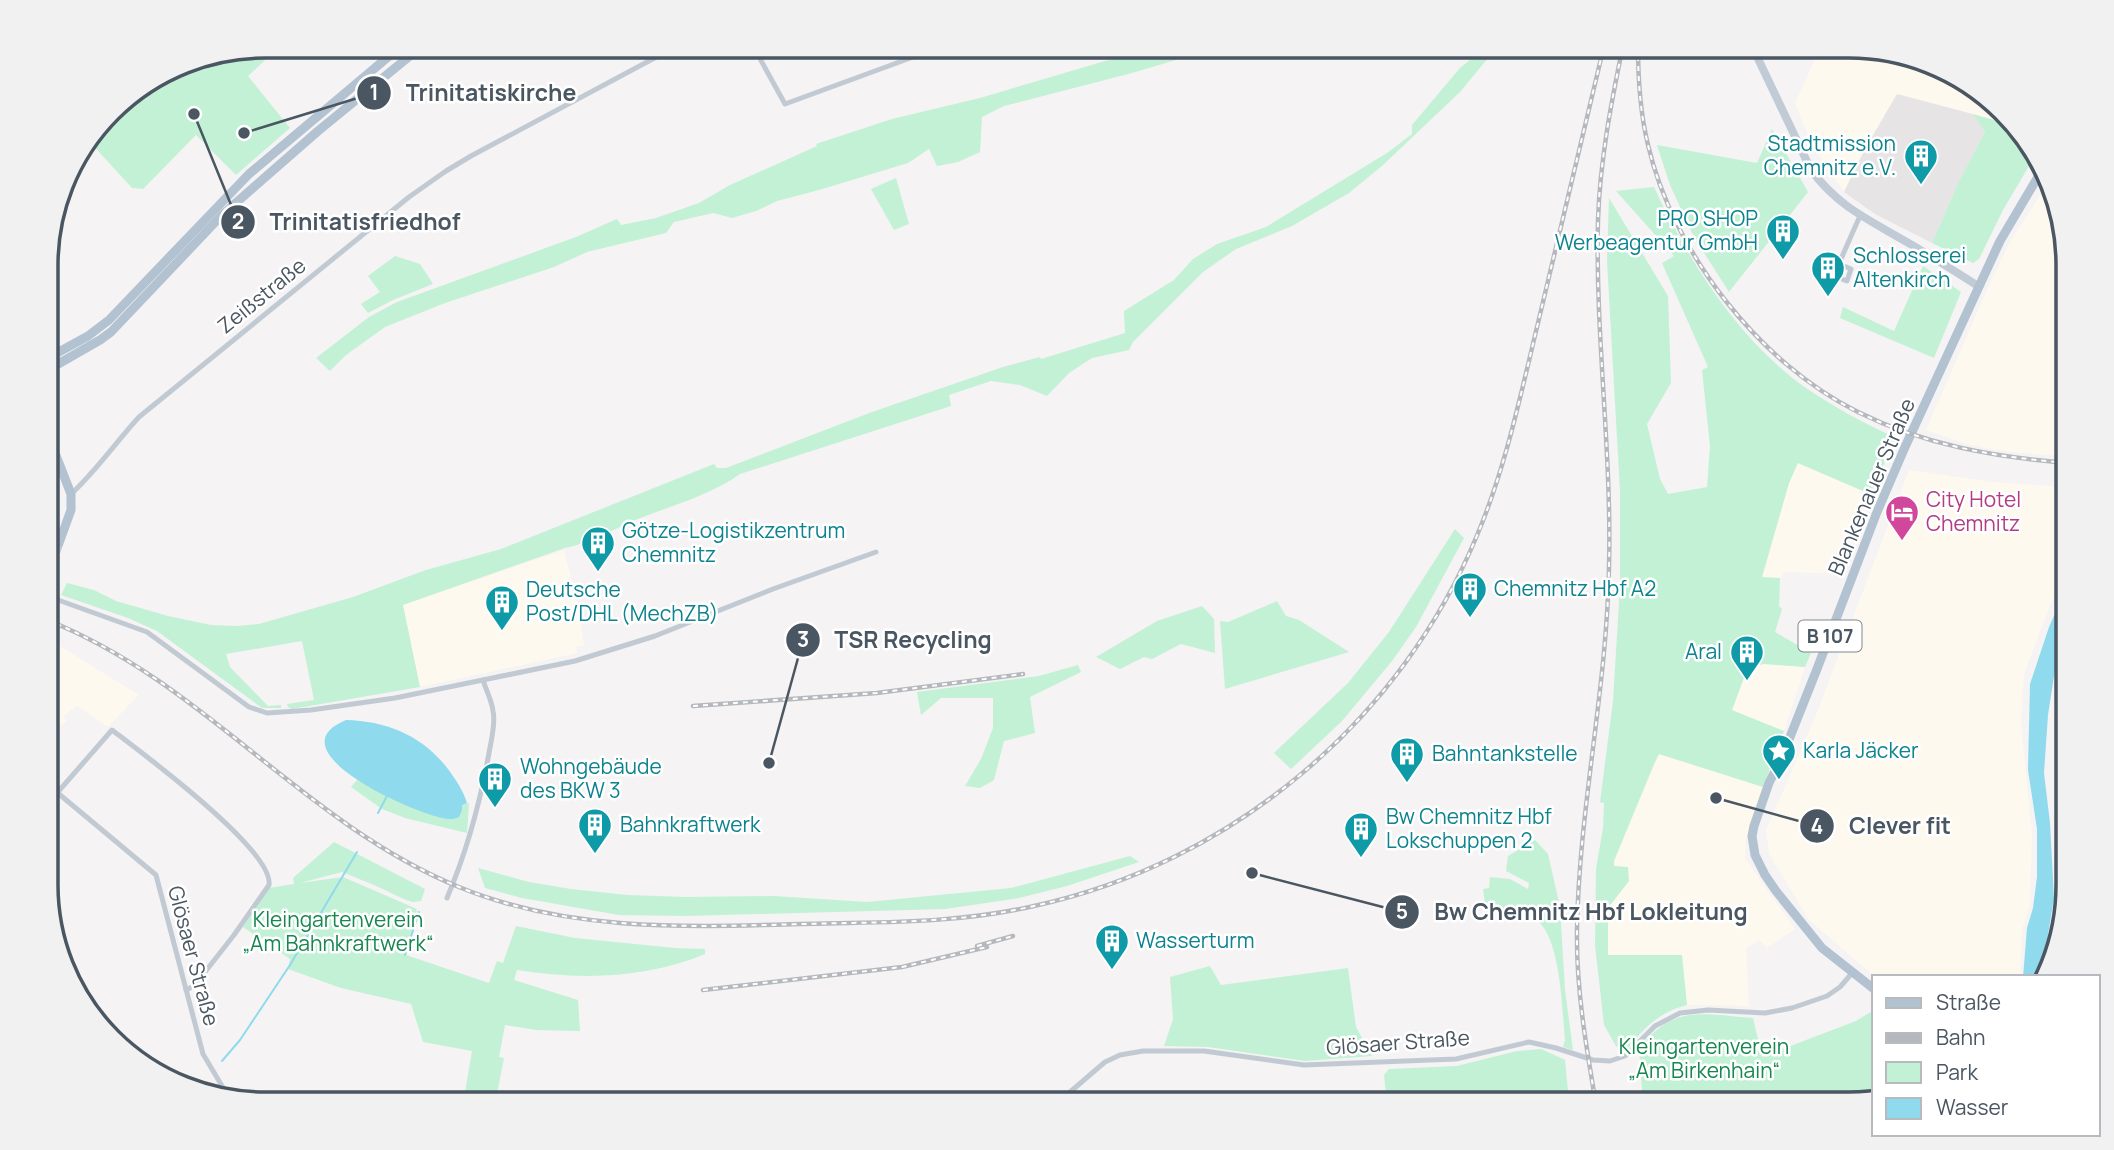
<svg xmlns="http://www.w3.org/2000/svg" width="2114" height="1150" viewBox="0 0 2114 1150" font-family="Manrope,sans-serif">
<rect width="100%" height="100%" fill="#f5f3f3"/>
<g fill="#fdf9ef">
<path d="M1821 46H1849L1947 68 2012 126 1897 94 1864 151 1844 192 1823 163 1804 126 1795 103Z"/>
<path d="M2047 185 2067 236V297L2064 306 2067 307V422L2061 432 2067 436V454L2041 455 2002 451 1966 444 1926 430 1990 283 2010 242Z"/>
<path d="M1797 463 1870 494 1852 536 1840 574 1785 572 1780 578H1762L1789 483Z"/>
<path d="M1909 470 1993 482 2067 487 2068 572 2049 608 2024 674 2021 722 2032 835 2030 904 2022 930 2020 977H1875L1809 920 1769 854 1766 830 1814 720Z"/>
<path d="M564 550 579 609 584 645 576 647 577 653 420 687 403 605Z"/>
<path d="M47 638 139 695 108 727 77 706 64 716 67 721 54 730 47 732Z"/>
<path d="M1764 664 1805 667 1784 731 1732 711 1748 667Z"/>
<path d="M1659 754 1763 787 1746 839 1745 858 1795 929 1767 948 1760 940 1746 948 1749 1006 1687 1005 1682 955 1608 956V908L1629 881 1614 866V861Z"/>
</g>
<path fill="#e6e4e5" d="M1897 94 1973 114 1985 132 1959 181 1932 243 1875 214 1844 192 1864 151Z"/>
<g fill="#c3f1d5">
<path d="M265 46H280L248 76 290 128 236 175 196 135 143 189 132 188 89 141 120 100 181 62Z"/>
<path d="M1166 46H1223L1132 73 1004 106 982 117 980 152 958 162 937 166 929 149 908 163 819 190 777 201 756 211 732 218 713 213 674 222 666 233 587 252 554 267 445 303 385 327 346 355 330 371 316 358 369 317 397 302 576 237 617 219 621 225 656 218 699 203 730 185 817 146 816 144 892 119 980 98 1105 61Z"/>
<path d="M1487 46H1498L1460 92 1383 165 1349 193 1292 226 1236 249 1203 272 1133 342 1129 350 1092 358 1069 373 1047 396 1020 385 991 381 949 395 951 406 740 474C709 496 670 506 635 520 612 530 590 543 565 548L403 605 420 687 292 709 288 707 287 704 314 700 302 641 226 654 230 667 268 706 281 705V708H262L157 631 128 618 61 595 67 583 94 590 116 601 168 616 211 625 237 626 259 624 353 597 426 570 501 549 714 464 717 468H726L872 412 1003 367 1040 357 1041 359 1125 333 1124 311 1174 280 1193 259 1217 244 1266 227 1387 153 1412 134V125L1460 68Z"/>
<path d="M1973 114C2000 122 2025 125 2036 154L2003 210 1979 259 1973 263 1932 243 1959 181 1985 132Z"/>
<path d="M1772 129 1808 192 1729 292 1694 237 1670 185 1657 145 1757 163Z"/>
<path d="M896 178 909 224 894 230 871 189Z"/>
<path d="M1654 187C1688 260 1737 338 1803 386 1832 406 1863 423 1896 438L1870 494 1798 463 1789 483 1762 577 1780 578 1779 606 1782 609 1775 632 1811 653 1805 667 1764 664 1748 667 1732 710 1784 731 1763 787 1659 754 1654 764 1614 861V866L1628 867 1629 881 1608 908V955H1682L1687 1005C1659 1012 1644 1028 1626 1050H1622L1616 1046 1604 1025 1595 945 1596 869 1603 828 1604 803 1600 802 1613 701 1620 586V491L1607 261 1609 198 1668 296 1671 383 1647 424 1660 479 1668 494 1707 487 1710 446 1702 370 1708 367 1662 263 1674 256 1616 191Z"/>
<path d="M395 256 420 264 433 284 393 300 368 313 361 304 380 292 368 276Z"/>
<path d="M1923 266 1961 292 1934 358 1840 318 1843 307 1894 331Z"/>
<path d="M1455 529 1464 538 1416 627 1392 661 1342 721 1291 769 1274 753 1348 683 1389 632Z"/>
<path d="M1277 601 1286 616 1299 620 1349 652 1225 689 1220 621 1228 622Z"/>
<path d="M1202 606 1214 619 1215 653 1181 644 1152 659 1144 657 1120 669 1096 657 1157 621Z"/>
<path d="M1078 665 1081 672 1030 697 1035 733 1004 741 994 780 980 788 965 786 981 759 993 728V698H941L921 715 917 692 1039 676Z"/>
<path d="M357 780 387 796 427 812 469 803 467 833 405 818 382 809 351 787Z"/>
<path d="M1535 840 1548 854 1560 907 1565 990 1573 1050 1563 1047 1565 1040C1562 1010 1561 943 1539 922 1530 913 1499 912 1486 911L1483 889 1489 888 1490 877 1510 879 1528 889 1529 883 1506 871 1508 856Z"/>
<path d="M334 842 425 889 421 901 413 902 406 900 374 885 342 872 300 883 343 877 417 909 416 911 419 912 406 955 489 983 497 961 503 963 516 926 575 938 675 948 705 949V954C645 979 580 980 517 970L514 980 578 1000 580 1031 537 1030 505 1025 499 1057 504 1058 495 1104H463L472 1051 423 1042 411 1004 341 988 288 969 290 959 243 927 269 888 294 884 293 878Z"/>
<path d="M1130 856 1139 862 1067 886 1019 898 945 909 685 916 619 915 522 898 485 888 478 868 529 882 571 889 627 895 686 897 774 896 867 902 1011 888Z"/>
<path d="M1210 966 1221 985 1348 968 1356 1027 1372 1056 1305 1061 1208 1047 1164 1046 1173 1019 1170 977Z"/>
<path d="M1874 1010V1100L1863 1104H1643L1639 1048C1675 1004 1701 1014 1753 1018L1762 1057 1856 1021Z"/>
<path d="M1541 1049 1565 1060 1568 1091 1559 1096 1548 1095 1495 1104H1387L1384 1075 1389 1069 1457 1066 1517 1051Z"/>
</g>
<g fill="#90daee">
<path d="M2068 584V625L2056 663 2048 715 2044 773 2050 823 2054 898 2041 977H2023L2027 928 2033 908 2037 877V829L2028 770 2030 684 2049 627Z"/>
<path d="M346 720C387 721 423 736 448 769 456 780 463 790 467 803L462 805V810L459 817C454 819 454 819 448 819 419 816 270 751 346 720Z"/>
</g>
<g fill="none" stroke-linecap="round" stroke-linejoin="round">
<g stroke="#90daee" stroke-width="2">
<path d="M378 813 387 796"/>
<path d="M405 955 419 912"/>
<path d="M222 1061 240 1040 290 965 357 852"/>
</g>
<path stroke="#caccce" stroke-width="9" stroke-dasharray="9 4.5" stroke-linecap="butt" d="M47 577 59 543"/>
<g stroke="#c1cad2" stroke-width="5">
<path d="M753 46 785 104 943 46"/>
<path d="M1839 264 1851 269 1847 281 1834 276C1842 256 1851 236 1860 216"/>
<path d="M71 494C96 471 116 442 139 417L409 197 446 171 471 156 677 46"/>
<path d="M47 596 147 632 249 707 267 713 311 710 395 698 483 680C486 690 492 701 493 711 496 723 491 741 489 753 480 803 467 851 447 898"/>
<path d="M483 680 575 661 655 636 773 589 876 552"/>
<path d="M47 784 156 875 203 1054 228 1096"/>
<path d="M57 793 112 730C142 753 274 850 269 885L234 935 194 986 186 990"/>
<path d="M1056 1104 1105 1062 1120 1055 1143 1051H1204L1304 1065 1456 1059 1529 1042 1556 1048 1593 1060 1610 1061 1625 1056 1655 1026 1680 1013 1708 1010 1765 1013 1792 1008 1827 996 1840 987 1853 972"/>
</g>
<path stroke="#c1cbd6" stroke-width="8" d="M1752 46 1811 170C1839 207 1866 218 1905 241 1930 255 1954 271 1978 286"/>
<g stroke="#b3c2d1" stroke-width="9">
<path d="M46 359 88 336 109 320 249 174 401 46"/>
<path d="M46 371 100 340 111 332 221 216 318 131 422 46"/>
<path d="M46 430 71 494V510L59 543"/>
<path d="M1874 989 1822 948 1776 891 1765 875 1755 855 1752 836 1754 826 1769 783 1782 757 1817 669 1877 512 1905 447 2000 241 2042 170"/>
</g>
<g stroke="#b5b8bd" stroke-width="4.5">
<g id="rail">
<path d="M1638 46C1638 79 1640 112 1648 145 1673 252 1759 363 1858 412 1924 445 1995 457 2067 463"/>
<path d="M47 620C204 682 303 823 459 887 583 938 718 925 849 923 911 922 973 920 1034 906 1232 863 1401 721 1478 533 1506 466 1521 393 1538 323 1560 230 1582 138 1604 46"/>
<path d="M693 706 877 693 1023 674"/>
<path d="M2067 894 2068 842"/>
<path d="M977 946 1013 936"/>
<path d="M703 990 902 967 987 947"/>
<path d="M1596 1104C1586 1046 1576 988 1577 929 1579 808 1607 688 1609 567 1612 451 1595 336 1598 220 1600 161 1611 103 1623 46"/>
</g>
</g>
<use href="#rail" stroke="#fff" stroke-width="2" stroke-dasharray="5" stroke-linecap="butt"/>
</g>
<defs>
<g id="building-pin" transform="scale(1.75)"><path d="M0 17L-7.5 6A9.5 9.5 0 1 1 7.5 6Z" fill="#0f9aa8" stroke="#fff"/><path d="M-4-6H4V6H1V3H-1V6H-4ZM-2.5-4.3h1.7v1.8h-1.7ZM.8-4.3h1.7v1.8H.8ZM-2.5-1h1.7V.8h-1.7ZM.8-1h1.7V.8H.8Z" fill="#fff"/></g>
<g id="hotel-pin" transform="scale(1.75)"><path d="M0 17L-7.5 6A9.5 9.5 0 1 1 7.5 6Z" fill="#d1479c" stroke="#fff"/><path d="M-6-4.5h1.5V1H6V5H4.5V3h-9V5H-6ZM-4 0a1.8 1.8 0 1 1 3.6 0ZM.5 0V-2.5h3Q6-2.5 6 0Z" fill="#fff"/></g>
<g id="sight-pin" transform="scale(1.75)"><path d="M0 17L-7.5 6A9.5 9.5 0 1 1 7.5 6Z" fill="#0f9aa8" stroke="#fff"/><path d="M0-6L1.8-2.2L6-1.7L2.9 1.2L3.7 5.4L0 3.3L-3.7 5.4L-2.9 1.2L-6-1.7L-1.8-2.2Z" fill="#fff"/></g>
</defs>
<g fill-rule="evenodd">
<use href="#building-pin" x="1921" y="156"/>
<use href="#building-pin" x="1783" y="231"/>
<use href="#building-pin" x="1828" y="268"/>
<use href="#hotel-pin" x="1902" y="512"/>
<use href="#building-pin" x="598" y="543"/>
<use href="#building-pin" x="1470" y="589"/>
<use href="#building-pin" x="502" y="602"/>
<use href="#building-pin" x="1747" y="652"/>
<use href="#sight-pin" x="1779" y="751"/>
<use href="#building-pin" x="1407" y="754"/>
<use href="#building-pin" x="495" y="779"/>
<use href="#building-pin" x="595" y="825"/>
<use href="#building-pin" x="1361" y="829"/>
<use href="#building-pin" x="1112" y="941"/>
</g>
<g text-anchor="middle" stroke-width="5" stroke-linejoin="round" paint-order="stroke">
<rect fill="#fff" stroke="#808990" stroke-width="2" x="1798.5" y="620.5" width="63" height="31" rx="5"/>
<g font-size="19" font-weight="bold" fill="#4a5661">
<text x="1830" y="643">B 107</text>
</g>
<g font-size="21" fill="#0d838f" stroke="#fff" text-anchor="start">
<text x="1896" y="151" text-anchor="end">Stadtmission<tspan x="1896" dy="24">Chemnitz e.V.</tspan></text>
<text x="1758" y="226" text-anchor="end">PRO SHOP<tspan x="1758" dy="24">Werbeagentur GmbH</tspan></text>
<text x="1853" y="263">Schlosserei<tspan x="1853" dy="24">Altenkirch</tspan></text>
<text x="622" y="538">Götze-Logistikzentrum<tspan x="622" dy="24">Chemnitz</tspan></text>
<text x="1494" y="596">Chemnitz Hbf A2</text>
<text x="526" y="597">Deutsche<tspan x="526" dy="24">Post/DHL (MechZB)</tspan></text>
<text x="1722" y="659" text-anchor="end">Aral</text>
<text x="1803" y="758">Karla Jäcker</text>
<text x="1432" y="761">Bahntankstelle</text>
<text x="520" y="774">Wohngebäude<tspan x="520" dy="24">des BKW 3</tspan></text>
<text x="1386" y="824">Bw Chemnitz Hbf<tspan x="1386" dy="24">Lokschuppen 2</tspan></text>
<text x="620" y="832">Bahnkraftwerk</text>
<text x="1136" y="948">Wasserturm</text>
</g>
<g font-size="21" fill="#4a5661" stroke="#fff">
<text transform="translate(262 296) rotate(-39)" y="7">Zeißstraße</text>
<text transform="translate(1872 487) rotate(-67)" y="7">Blankenauer Straße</text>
<text transform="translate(193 956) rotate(75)" y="7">Glösaer Straße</text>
<text transform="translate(1398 1043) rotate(-4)" y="7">Glösaer Straße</text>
</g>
<g font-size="21" fill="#b23c85" stroke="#fff" text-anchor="start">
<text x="1926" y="507">City Hotel<tspan x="1926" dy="24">Chemnitz</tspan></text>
</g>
<g font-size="21" fill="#17864f" stroke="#fff">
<text x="338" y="927">Kleingartenverein<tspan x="338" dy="24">„Am Bahnkraftwerk“</tspan></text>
<text x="1704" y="1054">Kleingartenverein<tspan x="1704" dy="24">„Am Birkenhain“</tspan></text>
</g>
</g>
<path d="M0 0H2114V1150H0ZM265 58H1849A207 207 0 0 1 2056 265V885A207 207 0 0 1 1849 1092H265A207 207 0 0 1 58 885V265A207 207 0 0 1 265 58Z" fill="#f1f1f2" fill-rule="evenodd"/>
<path fill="none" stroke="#4a5661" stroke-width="3.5" d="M265 58H1849A207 207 0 0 1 2056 265V885A207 207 0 0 1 1849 1092H265A207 207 0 0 1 58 885V265A207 207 0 0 1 265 58Z"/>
<path fill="none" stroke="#4a5661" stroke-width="2.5" d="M244 133L374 93M194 114L238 222M769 763L803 640M1716 798L1817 826M1252 873L1402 912"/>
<g fill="#4a5661" stroke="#fff" stroke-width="2.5">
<circle cx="244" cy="133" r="7"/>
<circle cx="194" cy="114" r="7"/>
<circle cx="769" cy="763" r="7"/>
<circle cx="1716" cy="798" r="7"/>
<circle cx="1252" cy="873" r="7"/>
<circle cx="374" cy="93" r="18"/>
<circle cx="238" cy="222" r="18"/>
<circle cx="803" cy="640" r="18"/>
<circle cx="1817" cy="826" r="18"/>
<circle cx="1402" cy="912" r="18"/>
</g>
<g font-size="21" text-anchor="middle" font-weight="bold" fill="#fff">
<text x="374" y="100">1</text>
<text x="238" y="229">2</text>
<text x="803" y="647">3</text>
<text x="1817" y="834">4</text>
<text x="1402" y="919">5</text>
</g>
<g font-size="23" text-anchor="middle" font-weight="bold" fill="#4a5661" stroke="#fff" stroke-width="5" stroke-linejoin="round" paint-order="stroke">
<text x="491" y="101">Trinitatiskirche</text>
<text x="365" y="230">Trinitatisfriedhof</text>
<text x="913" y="648">TSR Recycling</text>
<text x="1900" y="834">Clever fit</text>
<text x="1591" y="920">Bw Chemnitz Hbf Lokleitung</text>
</g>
<rect x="1872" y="975" width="228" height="161" fill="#ffffff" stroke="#b7bbc0" stroke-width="2"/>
<rect x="1886" y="998" width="35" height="10" fill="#b3c2d1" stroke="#b7bbc0" stroke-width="2"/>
<text x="1936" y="1010" font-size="21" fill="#4a5661">Straße</text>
<rect x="1886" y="1033" width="35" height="10" fill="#b5b8bd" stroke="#b7bbc0" stroke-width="2"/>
<text x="1936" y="1045" font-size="21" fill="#4a5661">Bahn</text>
<rect x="1886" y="1062" width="35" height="21" fill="#c3f1d5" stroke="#b7bbc0" stroke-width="2"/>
<text x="1936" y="1080" font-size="21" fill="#4a5661">Park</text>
<rect x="1886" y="1098" width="35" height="21" fill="#90daee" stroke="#b7bbc0" stroke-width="2"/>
<text x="1936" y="1115" font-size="21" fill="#4a5661">Wasser</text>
</svg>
